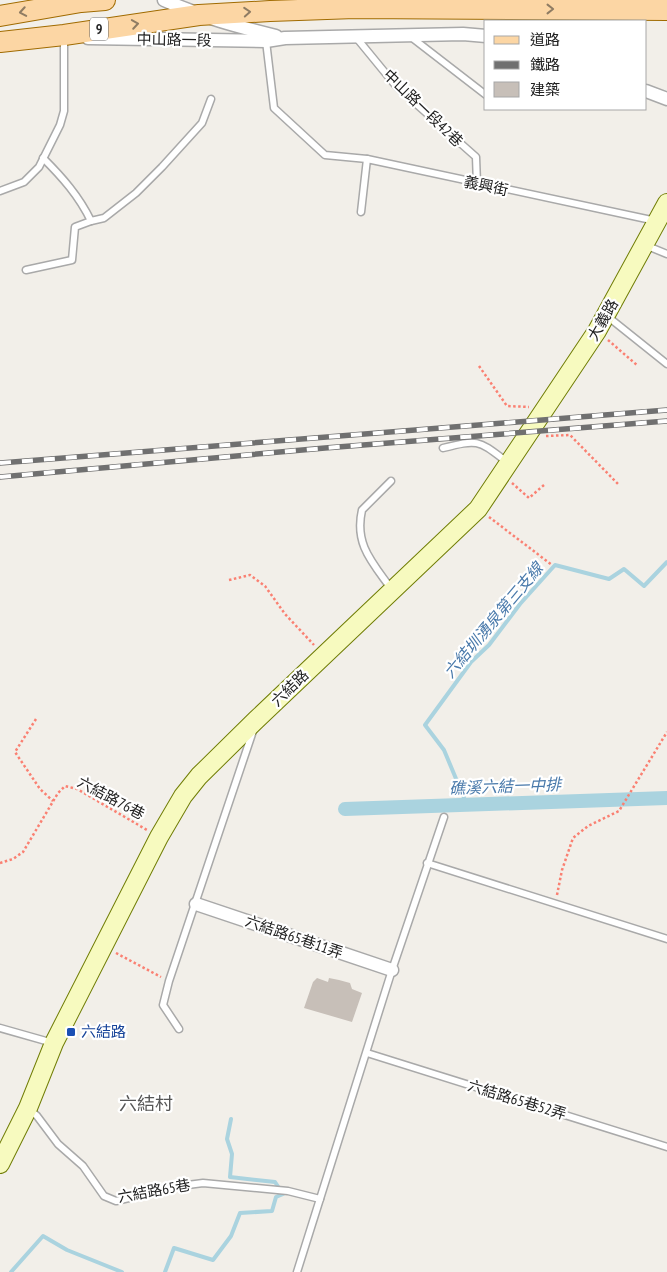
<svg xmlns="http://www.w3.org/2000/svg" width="667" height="1272" viewBox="0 0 667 1272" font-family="'PT Sans Narrow','Noto Sans TC',sans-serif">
<rect width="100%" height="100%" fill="#f2efe9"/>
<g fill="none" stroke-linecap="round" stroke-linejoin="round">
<g stroke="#aad3df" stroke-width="4">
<path d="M467 805 444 750 425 725 471 662 489 645 520 604 555 565 609 579 624 569 644 586 667 562"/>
<path d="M11 1272 43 1236 67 1250 122 1272"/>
<path d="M165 1272 174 1248 213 1260 231 1236 240 1213 272 1211 276 1197 283 1194 275 1182 230 1177 232 1154 227 1139 231 1119"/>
</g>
<path stroke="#aad3df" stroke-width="14" d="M345 809 667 798"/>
</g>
<path fill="#c7bfb8" d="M317 978 328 982 329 978 339 980 350 983 352 989 362 993 352 1022 304 1008 313 982Z"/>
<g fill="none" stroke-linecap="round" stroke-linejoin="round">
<g stroke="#a9a9a9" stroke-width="9">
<g id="lane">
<path d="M355 36 396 86 476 157 477 184"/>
<path d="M411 37 486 95"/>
<path d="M266 41 274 108 325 155 367 159"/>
<path d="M0 191 24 182 39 167 60 125 64 111V38"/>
<path d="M361 212 367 159 656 221"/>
<path d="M91 221 104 218 136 193 162 167 202 123 211 99"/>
<path d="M645 245 667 254"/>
<path d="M26 270 72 260 75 227 91 221C79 196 62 177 43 158"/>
<path d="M607 316 667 364"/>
<path d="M443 448C479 439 478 440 507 462"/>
<path d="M391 481 362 510C354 545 373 563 392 590"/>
<path d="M427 863 667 939"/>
<path d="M0 1028 53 1043"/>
<path d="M179 1029 163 1005 169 981 253 731"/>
<path d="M367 1053 667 1147"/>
<path d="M29 1109 37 1116 58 1144 83 1166 104 1196 116 1201 180 1186 203 1183 288 1191 320 1199"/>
<path d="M297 1272 392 970 444 817"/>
</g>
</g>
<g stroke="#a9a9a9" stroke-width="15">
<g id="street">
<path d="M164 0C202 17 235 26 276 36"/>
<path d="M88 38 266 41 285 38 463 34 486 36"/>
<path d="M646 91 667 99"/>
<path d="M196 904 392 970"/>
</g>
</g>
<g stroke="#707d05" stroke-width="20">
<path id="secondary" d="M0 1164 28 1108 54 1043 159 837 183 796 199 776 256 720 478 509 597 331 667 203"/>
</g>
<g stroke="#a06b00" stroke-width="22">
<g id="primary">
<path d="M0 16 81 2 105 0"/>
<path d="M0 42 64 35 199 15 270 11 355 8 667 10"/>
</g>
</g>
<g stroke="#fa8072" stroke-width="2.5" stroke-dasharray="2.5 2.5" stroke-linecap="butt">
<path d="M608 340 638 366"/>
<path d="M479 366 507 406 529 407"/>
<path d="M546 436 570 435 619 485"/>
<path d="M512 483 529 498 544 485"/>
<path d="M489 517 552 565"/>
<path d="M229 580 250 575 265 586 285 614 314 645"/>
<path d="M36 719 15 752 40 789 53 801"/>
<path d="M0 863 13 859 23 852 58 793 65 786 77 789 147 830"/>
<path d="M557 895 562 870 573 838 588 826 619 811 667 732"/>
<path d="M116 953 161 977"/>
</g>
<use href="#lane" stroke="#fff" stroke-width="6"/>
<use href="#street" stroke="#fff" stroke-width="12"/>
<use href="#secondary" stroke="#f7fabf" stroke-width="18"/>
<use href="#primary" stroke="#fcd6a4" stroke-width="20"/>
<g stroke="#707070" stroke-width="5.5">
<g id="rail">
<path d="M0 463 667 410"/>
<path d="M0 477 325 448 667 421"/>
</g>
</g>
<use href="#rail" stroke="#fff" stroke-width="4" stroke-dasharray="11" stroke-linecap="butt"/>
</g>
<defs><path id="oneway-chevron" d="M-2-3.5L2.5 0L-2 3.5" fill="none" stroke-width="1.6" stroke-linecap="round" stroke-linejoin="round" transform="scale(1.25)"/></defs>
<g stroke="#8f7c63">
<use href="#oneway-chevron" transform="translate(550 9)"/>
<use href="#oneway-chevron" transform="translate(23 12) rotate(170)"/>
<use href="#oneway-chevron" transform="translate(247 12) rotate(-4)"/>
<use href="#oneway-chevron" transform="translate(135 24) rotate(-9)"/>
</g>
<rect fill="#1a4fb4" stroke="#fff" stroke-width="2" x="66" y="1027" width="10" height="10" rx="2.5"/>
<g text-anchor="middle" stroke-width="4.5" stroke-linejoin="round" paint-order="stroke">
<rect fill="#fff" stroke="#646464" stroke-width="1" x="90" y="17.5" width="18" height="23" rx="4"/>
<g font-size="14" font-weight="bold" fill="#222">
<text x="99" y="34">9</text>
</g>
<g font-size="15" fill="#222" stroke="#fff">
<text transform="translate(174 40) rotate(1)" y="5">中山路一段</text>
<text transform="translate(423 108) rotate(44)" y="5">中山路一段42巷</text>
<text transform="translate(486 186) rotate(12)" y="5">義興街</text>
<text transform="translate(603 320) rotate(-60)" y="5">大義路</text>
<text transform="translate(290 688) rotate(-44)" y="5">六結路</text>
<text transform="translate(111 798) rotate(28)" y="5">六結路76巷</text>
<text transform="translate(294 937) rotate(19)" y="5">六結路65巷11弄</text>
<text transform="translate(517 1100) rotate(17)" y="5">六結路65巷52弄</text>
<text transform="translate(154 1191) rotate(-10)" y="5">六結路65巷</text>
</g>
<g font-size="15" fill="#164399" stroke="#fff" text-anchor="start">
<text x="81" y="1037">六結路</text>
</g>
<g font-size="16" font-style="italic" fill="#4a7aab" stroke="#fff">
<text transform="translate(493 620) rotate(-50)" y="6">六結圳湧泉第三支線</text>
<text transform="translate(505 786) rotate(-2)" y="6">礁溪六結一中排</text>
</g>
<g font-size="18" fill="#555" stroke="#fff">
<text x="146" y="1110">六結村</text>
</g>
</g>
<rect x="484" y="20" width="162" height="90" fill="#ffffff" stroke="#a7a7a7"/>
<rect x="494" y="36" width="25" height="8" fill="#fcd6a4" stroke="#a7a7a7"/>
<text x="530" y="45" font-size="15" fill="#222222">道路</text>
<rect x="494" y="61" width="25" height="8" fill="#707070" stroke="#a7a7a7"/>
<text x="530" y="70" font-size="15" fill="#222222">鐵路</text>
<rect x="494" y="82" width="25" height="15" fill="#c7bfb8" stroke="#a7a7a7"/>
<text x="530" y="95" font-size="15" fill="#222222">建築</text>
</svg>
